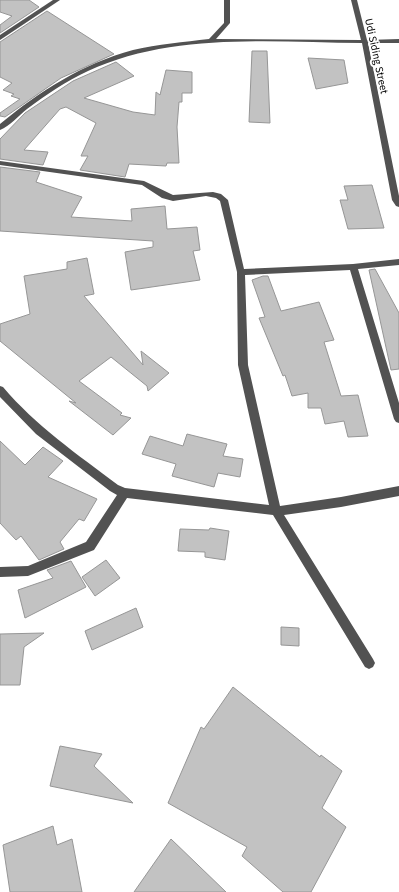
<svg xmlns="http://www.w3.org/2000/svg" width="399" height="892" viewBox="0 0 399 892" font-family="'Source Sans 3',sans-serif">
<rect width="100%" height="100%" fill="#fff"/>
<g fill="#c2c2c2" stroke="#969696">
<path d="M0 0H29L39 7 0 33V25L12 16 0 12Z"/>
<path d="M47 11 114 54 61 78 5 117 0 116V113L20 99 11 96 14 94 3 90 12 83 0 77V42Z"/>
<path d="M252 51H267L270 123 249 122Z"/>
<path d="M308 58 344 60 348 83 316 89Z"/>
<path d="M116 62 134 76 84 98 133 112 155 115 156 92 160 95 166 70 192 72V93H182V102H179L177 127 179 163H167L166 166 129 164 125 177 80 170 88 156H81L96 123 66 107 60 109 24 150 48 152 43 165 0 159V139L25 113 73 81Z"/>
<path d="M0 167 40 172 36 182 82 197 71 217 132 221 131 209 165 206 167 229 197 227 200 250 193 251 200 280 131 290 125 252 153 247V241L0 231Z"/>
<path d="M372 185 384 228 348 229 340 200H348L344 186Z"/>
<path d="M87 258 94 294 84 296 143 365 141 351 169 373 148 391 147 386 111 357 79 381 122 413 120 415 131 418 113 435 69 401 76 403 0 341V324L30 314 24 276 67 269V262Z"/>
<path d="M375 269 399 313V369L391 370 369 270Z"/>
<path d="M263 276H268L281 311 319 302 334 340 324 342 341 396 358 395 368 436 348 437 344 421 325 424 321 408H308V393L292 396 285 375 283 376 259 318 265 317 252 280Z"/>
<path d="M187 434 227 444 223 456 243 459 240 477 218 473 214 487 172 476 176 464 142 454 150 436 183 446Z"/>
<path d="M0 441 25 465 43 447 63 461 48 477 97 499 84 521 79 519 60 542 64 549 39 560 21 536 16 540 0 523Z"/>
<path d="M210 528 229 531 225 560 205 557V552L178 551 180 529 209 530Z"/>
<path d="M106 560 120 578 95 596 82 577Z"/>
<path d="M71 561 86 587 25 618 18 590 53 578 47 570Z"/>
<path d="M136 608 143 627 92 650 85 631Z"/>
<path d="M281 627 299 628V646L281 645Z"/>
<path d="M44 633 24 647 20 685H0V634Z"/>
<path d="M233 687 320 757 321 755 342 771 322 808 346 827 311 892H283L242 856 247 847 168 803 201 727 204 729Z"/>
<path d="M60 746 102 754 94 766 133 803 50 786Z"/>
<path d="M53 826 57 845 72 839 82 892H10L3 845Z"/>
<path d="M171 839 226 892H134Z"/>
</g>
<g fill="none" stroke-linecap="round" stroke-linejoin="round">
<g fill="#525252" fill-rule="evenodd">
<path d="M53 0H60L0 40V35Z"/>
<path d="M224 0H230V23L216 39 361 40 351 0H357L367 40 399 39V43H368L399 196V207L396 206 392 200 362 43C273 42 171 32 88 71 66 81 46 95 27 109 18 116 10 126 0 130V124C40 91 82 64 133 50 158 44 184 42 209 39L224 23Z"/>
<path d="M0 161 144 181 173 195 213 192 221 194 228 200 244 269 353 264 399 259V265L358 269 399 403V423L396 422 394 419 350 270 245 275 248 365 280 506 341 497 399 486V496L341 507 284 515 373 659 375 663 373 667 369 669 365 667 273 515 127 498 94 550 28 576 0 577V567L28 566 86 542 117 495 110 491 36 434 0 397V386L3 387C36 426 77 454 118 485L125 488 269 505 238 365 237 272 220 201 216 198 206 196 173 201 162 198 142 185 0 165Z"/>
</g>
</g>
<g text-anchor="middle" stroke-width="4" stroke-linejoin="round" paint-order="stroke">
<g font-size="11" fill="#000" stroke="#fff">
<text transform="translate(377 56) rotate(78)" y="4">Udi Siding Street</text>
</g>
</g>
</svg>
